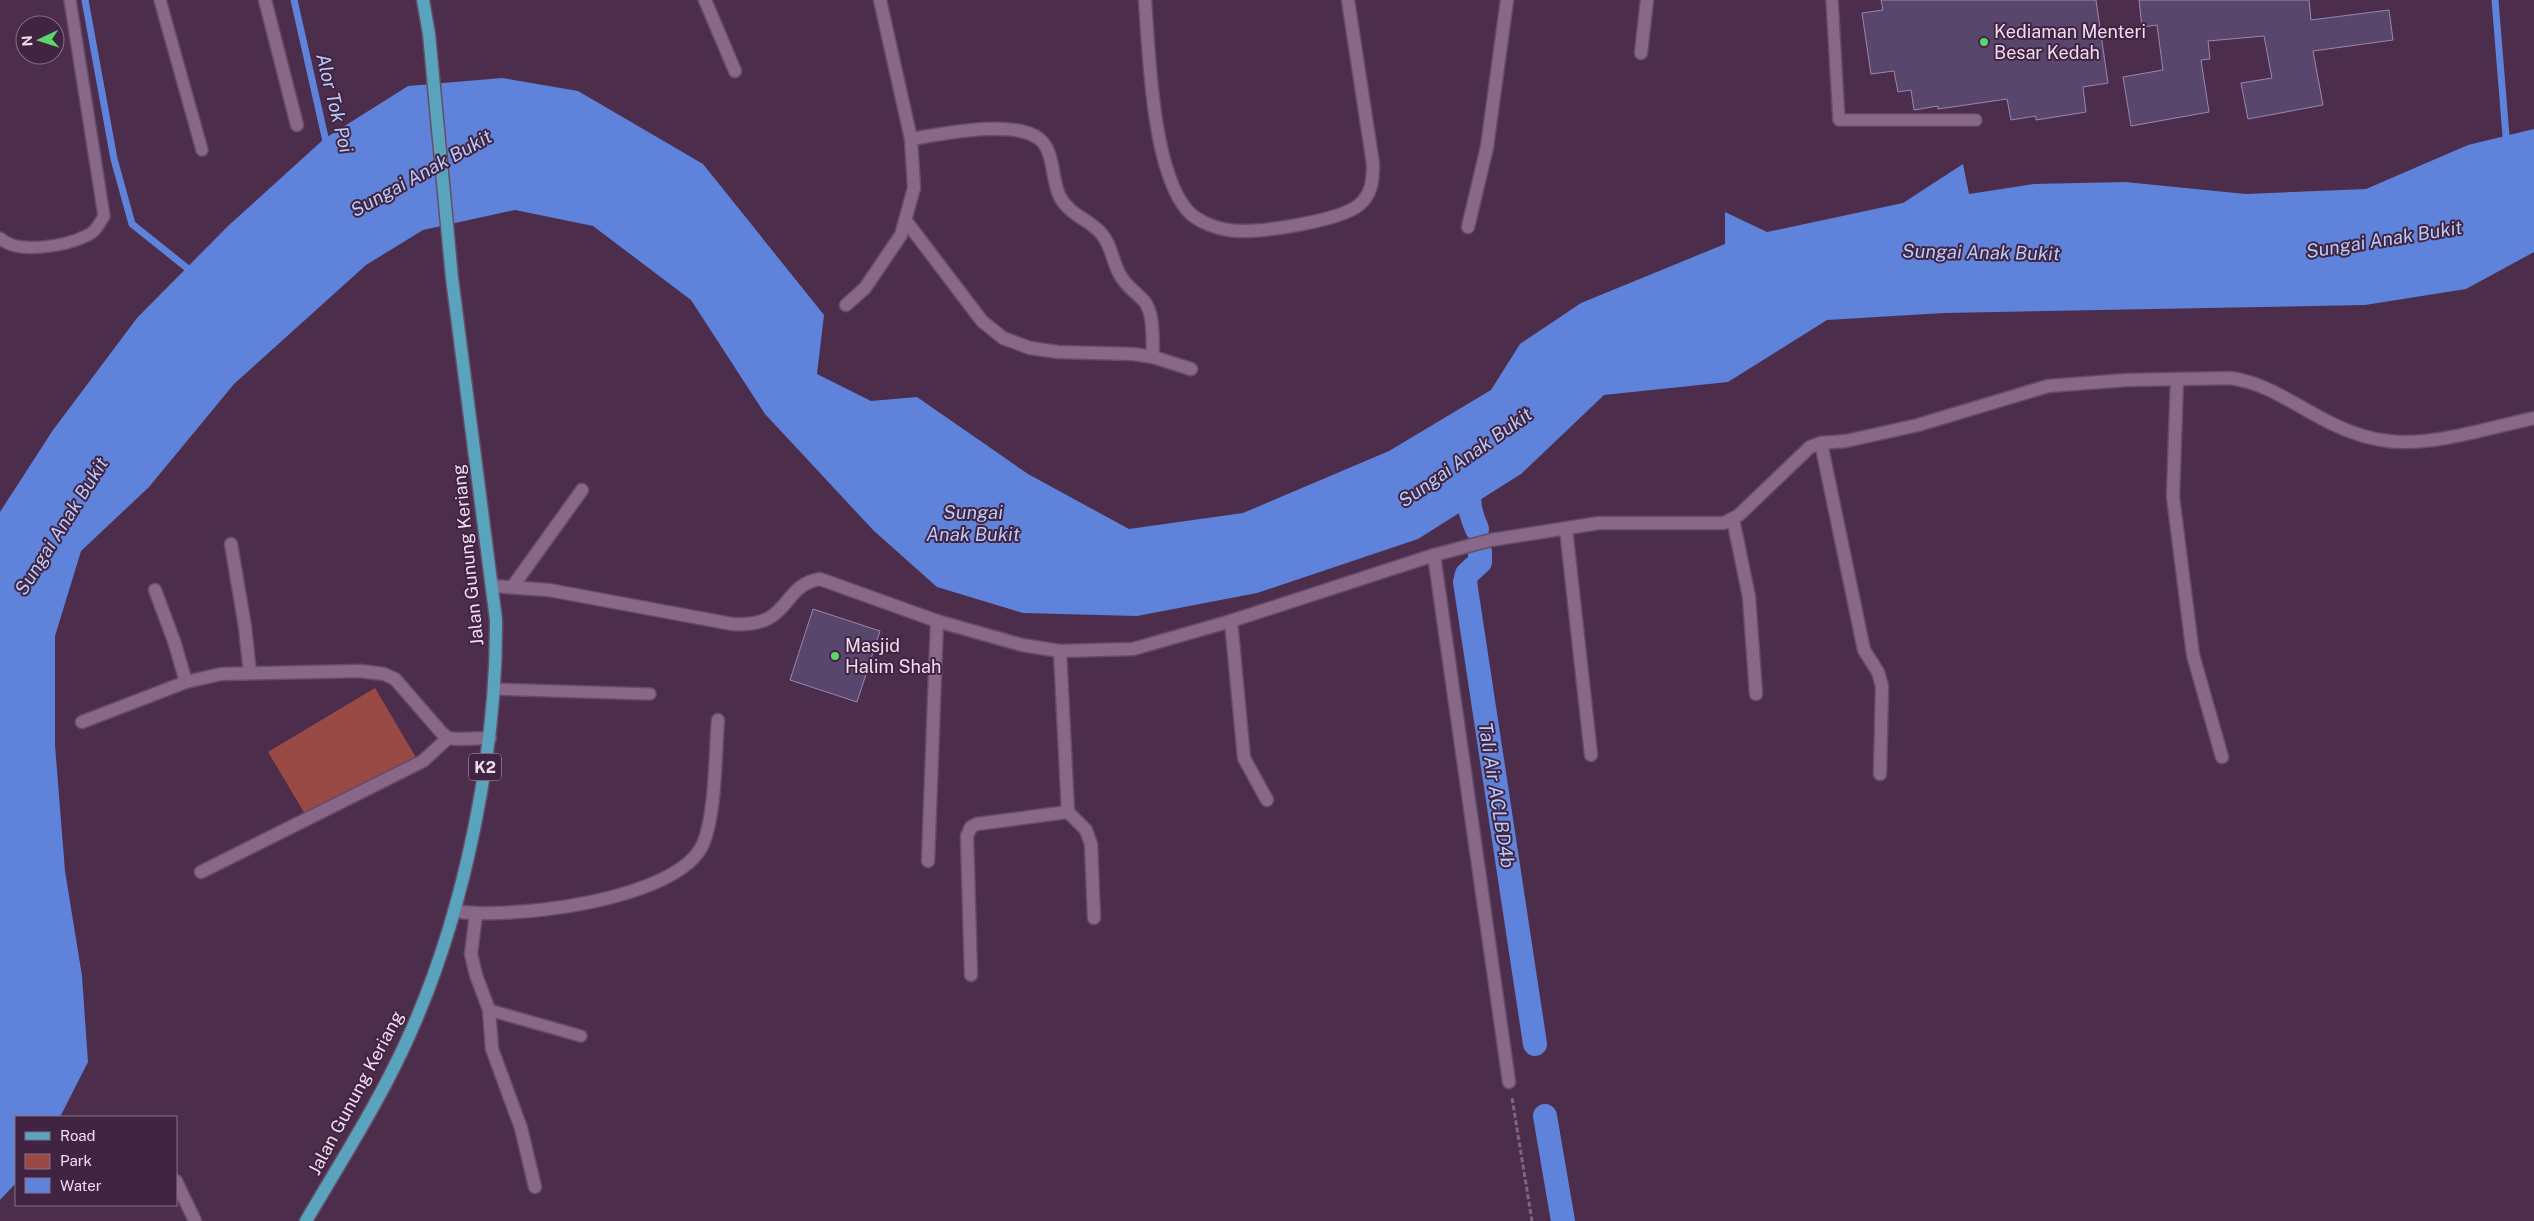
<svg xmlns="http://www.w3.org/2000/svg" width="2534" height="1221" viewBox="0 0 2534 1221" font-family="'Public Sans',sans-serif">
<rect width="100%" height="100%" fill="#4c2e4c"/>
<path fill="#994a44" d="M375 688 418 761 311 824 268 752Z"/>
<path fill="#5f82da" d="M502 78 578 91 703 164 824 315 817 374 871 401 917 397 1028 474 1129 529 1243 513 1389 451 1491 390 1520 344 1581 303 1725 244V212L1767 232 1903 203 1963 164 1969 194 2034 184 2125 182 2246 194 2366 189 2468 145 2534 129V252L2466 289 2365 305 1944 313 1827 320 1728 382 1604 395 1521 474 1418 539 1257 593 1137 616 1023 613 937 587 874 531 765 414 691 300 593 226 515 210 423 230 366 265 234 384 149 487 81 551 55 636V745L65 871 82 976 88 1062 60 1117H16V1183L0 1200V512L53 430 137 318 228 226 324 139 408 86Z"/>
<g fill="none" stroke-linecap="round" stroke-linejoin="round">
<g stroke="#5f82da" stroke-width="7">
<path d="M85 0 114 159 132 224 187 268 191 275"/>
<path d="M294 0 327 146"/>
<path d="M2495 0 2506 136 2509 144"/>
</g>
<g stroke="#5f82da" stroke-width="24">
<path d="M1473 475C1467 496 1468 509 1477 529"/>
<path d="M1480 552V562L1467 574 1465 582 1535 1044"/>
<path d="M1545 1116 1563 1221"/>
</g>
</g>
<g fill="#59466c" stroke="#9a86b0">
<path d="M1881 0H2096L2108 83 2083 87 2086 112 2036 120V116L2011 120 2007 99 1938 109V106L1914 110 1911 90 1898 92 1894 71 1871 74 1862 13 1883 10Z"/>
<path d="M2139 0H2309L2311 20 2389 10 2393 40 2313 51 2323 105 2248 119 2241 83 2272 78 2264 36 2208 41 2210 59 2201 60 2209 112 2131 126 2123 77 2163 70 2157 25 2142 27Z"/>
<path d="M813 609 880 631 857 702 790 680Z"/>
</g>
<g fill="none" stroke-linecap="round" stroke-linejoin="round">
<g stroke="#664d67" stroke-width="14">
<g id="lane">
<path d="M160 0 202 150"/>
<path d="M1832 0 1839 120H1976"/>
<path d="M0 238C17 255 65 246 86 236 95 233 99 224 104 216L70 0"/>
<path d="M495 689 650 694"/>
<path d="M489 1010 581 1036"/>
</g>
</g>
<g stroke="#664d67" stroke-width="15">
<g id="street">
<path d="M265 0 297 125"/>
<path d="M705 0 735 71"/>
<path d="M1145 0C1149 53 1152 169 1187 210 1198 223 1220 230 1238 231 1264 232 1339 221 1359 205 1372 194 1373 180 1373 164L1348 0"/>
<path d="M1641 53 1647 0"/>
<path d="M911 139C942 134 1011 119 1038 138 1055 149 1051 180 1060 197 1069 214 1087 219 1100 232 1111 243 1112 260 1119 273 1125 286 1135 291 1144 301 1155 314 1152 341 1153 357"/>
<path d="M906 221 982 321 1003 338 1030 348 1058 352 1133 354 1153 357 1191 369"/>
<path d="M1468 227 1487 147 1507 0"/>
<path d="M846 305 865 288 901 235 914 188 911 139 880 0"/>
<path d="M2177 379 2173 497 2193 655 2222 757"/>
<path d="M1821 443 1864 650 1878 672 1882 686 1880 774"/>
<path d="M1733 519 1749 597 1756 694"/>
<path d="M1566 529 1591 755"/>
<path d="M231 544 245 627 250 673"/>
<path d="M1434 555 1509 1082"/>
<path d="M492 586 549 590 732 624C793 628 779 586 820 579L937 621 1022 645 1060 651 1133 649 1231 621 1434 555 1491 540 1599 523H1724L1739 515 1810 447 1821 443 1846 441 1918 425 2048 386 2127 380 2230 378C2270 383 2301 410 2337 426 2352 433 2371 439 2388 441 2430 447 2492 427 2534 418"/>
<path d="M513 586 582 490"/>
<path d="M155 590 174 641 186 682"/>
<path d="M1231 621 1244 758 1267 800"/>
<path d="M1060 651 1068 812 1086 830 1091 844 1094 918"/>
<path d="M82 722 186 682 221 674 360 671 384 674 395 679 441 732 448 738 458 739 490 738"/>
<path d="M928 861 937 621"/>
<path d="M201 872 423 761 448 738"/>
<path d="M454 911C508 920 678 901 703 844 716 813 715 755 718 720"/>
<path d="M476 914 471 954 476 975 489 1010 492 1049 521 1128 535 1187"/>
<path d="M971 975 967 836 971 827 977 824 1068 812"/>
<path d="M176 1181 195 1221"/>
</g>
</g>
<g stroke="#664d67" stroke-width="15">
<path id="primary" d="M306 1221C343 1158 383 1096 412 1029 465 909 497 750 496 620L452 278 429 34 423 0"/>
</g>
<path stroke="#7f657f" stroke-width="3" stroke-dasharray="5 2.5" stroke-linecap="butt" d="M1512 1098 1532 1221"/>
<use href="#lane" stroke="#886789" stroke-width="11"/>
<use href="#street" stroke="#886789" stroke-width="12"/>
<use href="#primary" stroke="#59a4bc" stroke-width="12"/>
</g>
<g fill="#5dd56d" stroke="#412442" stroke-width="2">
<circle cx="1984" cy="42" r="5"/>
<circle cx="835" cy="656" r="5"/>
</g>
<g text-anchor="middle" stroke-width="4" stroke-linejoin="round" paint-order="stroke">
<rect fill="#412442" stroke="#bca6bb" stroke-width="1" x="469" y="753.5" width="32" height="27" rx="4"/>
<g font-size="16" font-weight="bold" fill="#f0ddef">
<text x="485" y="773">K2</text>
</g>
<g font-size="18" fill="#f0ddef" stroke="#412442" text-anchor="start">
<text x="1994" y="38">Kediaman Menteri<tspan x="1994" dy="21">Besar Kedah</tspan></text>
<text x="845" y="652">Masjid<tspan x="845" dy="21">Halim Shah</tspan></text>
</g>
<g font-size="18" fill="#f0ddef" stroke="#412442">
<text transform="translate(468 555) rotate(-96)" y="6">Jalan Gunung Keriang</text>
<text transform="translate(356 1093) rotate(-62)" y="6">Jalan Gunung Keriang</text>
</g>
<g font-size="19" font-style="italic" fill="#b8ccfa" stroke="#412442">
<text transform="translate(335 103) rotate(76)" y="7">Alor Tok Poi</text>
<text transform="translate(421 173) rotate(-29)" y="7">Sungai Anak Bukit</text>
<text transform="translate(2384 239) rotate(-9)" y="7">Sungai Anak Bukit</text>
<text transform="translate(1981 252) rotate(1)" y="7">Sungai Anak Bukit</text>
<text transform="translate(1465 457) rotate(-35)" y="7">Sungai Anak Bukit</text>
<text x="973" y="519">Sungai<tspan x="973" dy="22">Anak Bukit</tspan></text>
<text transform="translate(61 526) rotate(-58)" y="7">Sungai Anak Bukit</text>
<text transform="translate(1497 795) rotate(81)" y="7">Tali Air ACLBD4b</text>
</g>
</g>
<rect x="15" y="1116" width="162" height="90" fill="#412442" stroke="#876e87"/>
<rect x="25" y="1132" width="25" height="8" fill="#59a4bc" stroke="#876e87"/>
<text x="60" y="1141" font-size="15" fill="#f0ddef">Road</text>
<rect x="25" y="1154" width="25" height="15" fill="#994a44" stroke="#876e87"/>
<text x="60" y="1166" font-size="15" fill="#f0ddef">Park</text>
<rect x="25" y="1178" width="25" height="15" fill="#5f82da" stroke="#876e87"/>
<text x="60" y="1191" font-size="15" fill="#f0ddef">Water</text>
<g transform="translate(40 40) rotate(266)"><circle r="24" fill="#412442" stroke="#876e87"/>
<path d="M0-4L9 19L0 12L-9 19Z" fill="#5dd56d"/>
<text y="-8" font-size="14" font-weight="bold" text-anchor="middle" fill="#f0ddef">N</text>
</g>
</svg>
